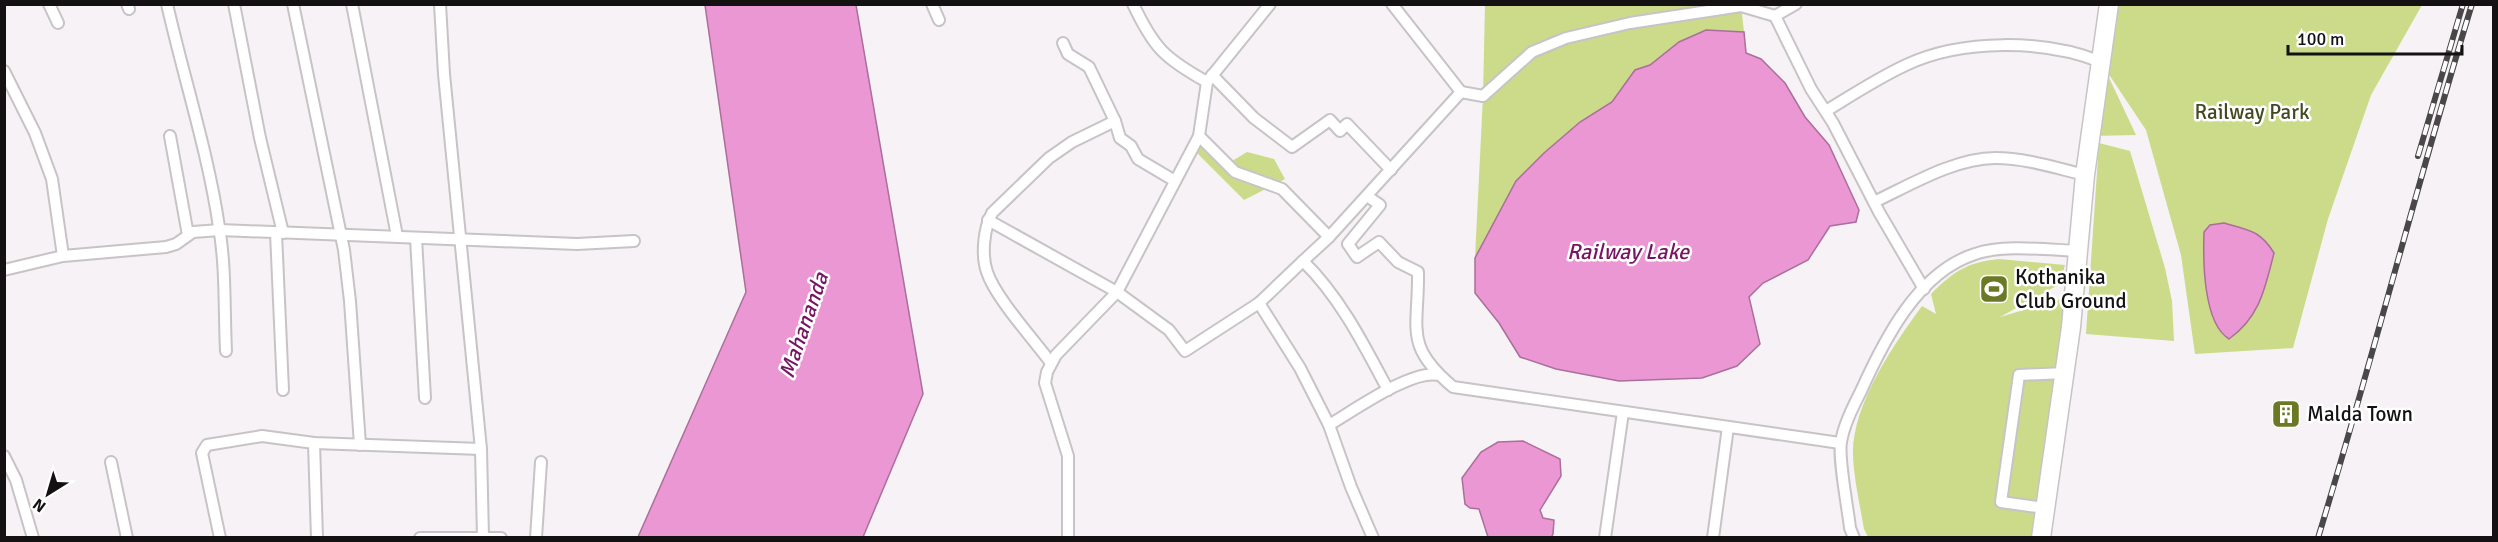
<svg xmlns="http://www.w3.org/2000/svg" width="2498" height="542" viewBox="0 0 2498 542" font-family="Signika,sans-serif">
<rect width="100%" height="100%" fill="#f6f2f5"/>
<g fill="#cbdb89">
<path d="M1485 5H1741L1744 32 1706 30 1679 42 1650 65 1635 70 1612 102 1580 122 1544 153 1516 181 1475 258 1483 96Z"/>
<path d="M2109 5H2422L2371 95 2328 219 2293 348 2195 354 2181 255 2146 130 2104 67 2136 135 2091 136Z"/>
<path d="M1199 136 1232 161 1247 152 1274 159 1285 179 1244 200 1192 148Z"/>
<path d="M2099 143 2130 151 2165 268 2172 301 2174 341 2086 334Z"/>
<path d="M1999 259 2065 265 2060 284 2000 317 2065 298 2035 537H1868L1864 529C1860 505 1854 480 1853 456 1851 406 1894 344 1922 306L1936 314 1931 294C1953 272 1967 262 1999 259Z"/>
</g>
<g fill="#eb97d4" stroke="#aa6f9a" stroke-width="1.5">
<path d="M705 5H856L923 394 863 537H638L746 292Z"/>
<path d="M1706 30 1744 32 1746 53 1761 59 1785 83 1805 117 1829 145 1859 210 1856 222 1830 226 1808 260 1763 283 1749 297 1760 344 1737 366 1702 378 1619 381 1556 369 1520 357 1499 323 1475 293V258L1516 181 1544 153 1580 122 1612 102 1635 70 1650 65 1679 42Z"/>
<path d="M2224 223C2248 230 2260 230 2274 253 2265 288 2260 317 2229 339 2203 323 2203 260 2204 232L2210 225Z"/>
<path d="M1523 441 1560 459 1561 476 1540 510 1543 518 1554 520 1553 534 1551 538 1488 537 1479 509 1470 508 1465 504 1462 478 1481 452 1498 442Z"/>
</g>
<g fill="none" stroke-linecap="round" stroke-linejoin="round">
<g stroke="#c8c3c6" stroke-width="14">
<g id="minor">
<path d="M49 4 58 23"/>
<path d="M127 4 129 9"/>
<path d="M167 4C184 79 208 152 219 227 226 267 224 310 226 351"/>
<path d="M234 4 260 138 283 233"/>
<path d="M293 4 344 250 350 301 360 445"/>
<path d="M352 4 397 236"/>
<path d="M440 4 444 74 481 449 483 538"/>
<path d="M932 4 939 20"/>
<path d="M1133 4C1154 48 1164 58 1207 82"/>
<path d="M1392 4 1461 92 1483 96 1532 52 1566 38 1630 23 1741 6 1775 16 1811 89 1833 123 1879 212 1924 289"/>
<path d="M1775 16 1796 4"/>
<path d="M1063 43 1068 54 1089 67 1115 121"/>
<path d="M4 71 35 133 52 179 63 256"/>
<path d="M1212 75 1254 118 1292 147 1330 120 1340 131 1347 124 1391 170"/>
<path d="M1826 111C1852 95 1878 78 1906 65 1961 39 2045 39 2101 62"/>
<path d="M170 136 188 235"/>
<path d="M1199 136 1235 172 1282 189 1329 237"/>
<path d="M1367 196 1380 205 1348 244 1357 257 1379 242 1398 262 1418 272C1419 329 1403 345 1453 387L1840 443"/>
<path d="M1874 202C1910 185 1955 158 1995 158 2026 158 2056 168 2085 175"/>
<path d="M988 220 1117 292 1169 330 1185 351 1259 303 1303 261 1329 237 1461 92"/>
<path d="M276 233 283 390"/>
<path d="M416 238 425 398"/>
<path d="M1303 261C1340 297 1364 345 1388 390"/>
<path d="M4 270 63 256 166 247 176 244 193 232 220 230 577 244 634 241"/>
<path d="M1259 303 1300 368 1329 425 1351 487 1373 538"/>
<path d="M1051 363C1034 340 995 297 987 272 981 255 984 228 992 213L1049 158 1072 142 1115 121 1120 138 1131 146 1138 159 1175 181"/>
<path d="M1329 425C1353 411 1412 369 1438 375"/>
<path d="M314 443 317 538"/>
<path d="M4 456 16 480 33 538"/>
<path d="M111 462 127 538"/>
<path d="M2044 508 2001 502 2019 375 2065 373"/>
<path d="M220 538 202 453 207 445 262 436 314 443 481 449"/>
<path d="M420 538H501"/>
<path d="M536 538 541 462"/>
<path d="M1068 538V456L1045 383 1047 372 1056 355 1117 292 1199 136 1207 82 1270 4"/>
<path d="M1605 538 1623 412"/>
<path d="M1713 538 1728 427"/>
<path d="M1854 538 1850 528C1848 509 1838 458 1841 442 1844 424 1853 407 1861 391 1884 340 1918 272 1975 254 2004 244 2049 250 2080 251"/>
</g>
</g>
<g stroke="#c8c3c6" stroke-width="21">
<path id="primary" d="M2041 538 2071 327 2085 175 2109 4"/>
</g>
<use href="#minor" stroke="#fff" stroke-width="10"/>
<use href="#primary" stroke="#fff" stroke-width="18"/>
<g stroke="#494748" stroke-width="6">
<g id="rail">
<path d="M2418 156 2463 4"/>
<path d="M2318 538C2372 361 2418 181 2472 4"/>
</g>
</g>
<use href="#rail" stroke="#fff" stroke-width="4" stroke-dasharray="11" stroke-linecap="butt"/>
</g>
<defs>
<g id="stadium-square" transform="scale(1.5)"><rect x="-9" y="-9" width="18" height="18" rx="4" fill="#6b7824" stroke="#fff"/><path d="M0-5a6.5 5 0 1 0 0 10a6.5 5 0 1 0 0-10ZM-3.5-1.8h7v3.6h-7Z" fill="#fff"/></g>
<g id="building-square" transform="scale(1.5)"><rect x="-9" y="-9" width="18" height="18" rx="4" fill="#6b7824" stroke="#fff"/><path d="M-4-6H4V6H1V3H-1V6H-4ZM-2.5-4.3h1.7v1.8h-1.7ZM.8-4.3h1.7v1.8H.8ZM-2.5-1h1.7V.8h-1.7ZM.8-1h1.7V.8H.8Z" fill="#fff"/></g>
</defs>
<g fill-rule="evenodd">
<use href="#stadium-square" x="1994" y="289"/>
<use href="#building-square" x="2286" y="414"/>
</g>
<g text-anchor="middle" stroke-width="5" stroke-linejoin="round" paint-order="stroke">
<g font-size="21" fill="#434a21" stroke="#fff">
<text x="2252" y="119">Railway Park</text>
</g>
<g font-size="21" fill="#131112" stroke="#fff" text-anchor="start">
<text x="2015" y="284">Kothanika<tspan x="2015" dy="24">Club Ground</tspan></text>
<text x="2307" y="421">Malda Town</text>
</g>
<g font-size="22" font-style="italic" fill="#771463" stroke="#fff">
<text x="1628" y="259">Railway Lake</text>
<text transform="translate(803 325) rotate(-71)" y="8">Mahananda</text>
</g>
</g>
<rect width="2498" height="542" fill="none" stroke="#131112" stroke-width="12"/>
<g transform="translate(48 494) rotate(217)" stroke="#ffffff" stroke-width="4.5" paint-order="stroke">
<path d="M0-4.5L10 22L0 15L-10 22Z" fill="#131112"/>
<text y="-9" font-size="16" font-weight="bold" text-anchor="middle" fill="#131112">N</text>
</g>
<path d="M2288 45v9h174v-9" fill="none" stroke="#131112" stroke-width="3"/>
<text x="2297" y="45" font-size="18" fill="#131112" stroke="#ffffff" stroke-width="4.5" paint-order="stroke">100 m</text>
</svg>
